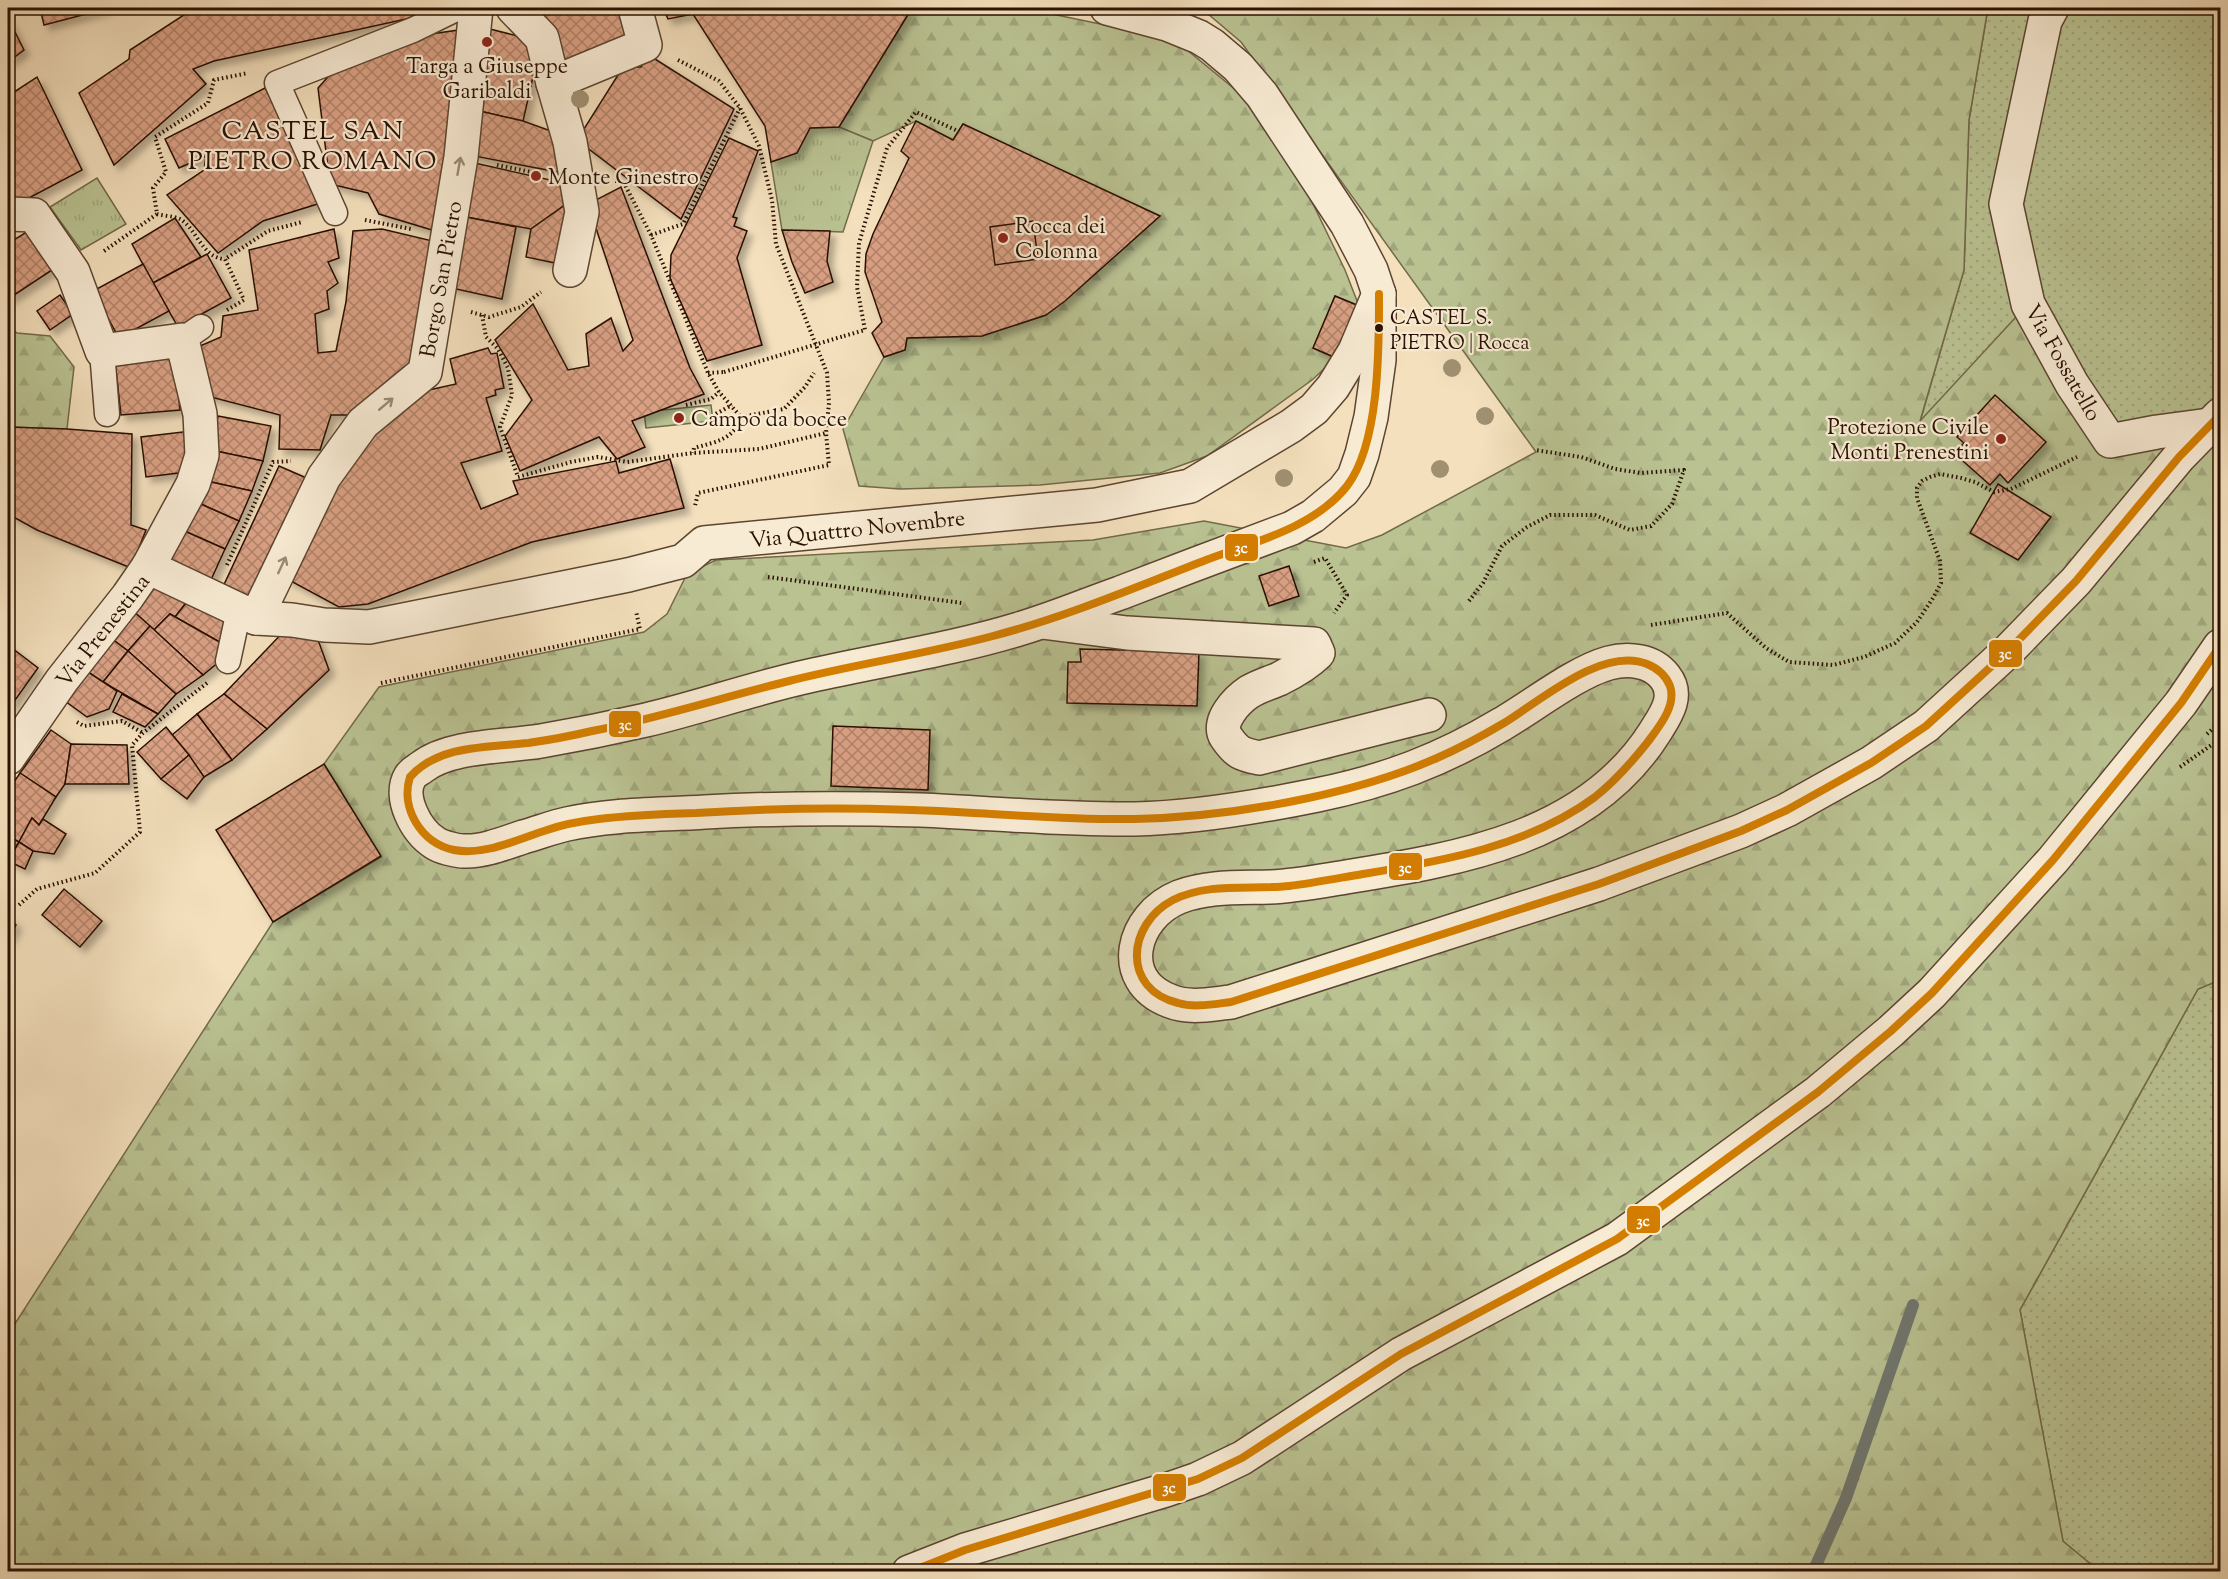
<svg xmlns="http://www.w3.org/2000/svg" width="2228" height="1579" viewBox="0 0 2228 1579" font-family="'Sorts Mill Goudy',serif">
<defs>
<pattern id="grass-dots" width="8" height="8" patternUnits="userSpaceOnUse" patternTransform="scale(1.5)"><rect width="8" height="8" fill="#bac292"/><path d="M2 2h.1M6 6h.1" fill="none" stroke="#a0a67c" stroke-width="1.8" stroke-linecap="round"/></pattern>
<pattern id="forest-firs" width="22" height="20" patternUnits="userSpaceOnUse" patternTransform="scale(1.5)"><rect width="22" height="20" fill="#bac292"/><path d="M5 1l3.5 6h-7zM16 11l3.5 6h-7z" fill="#a0a67c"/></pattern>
<pattern id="park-tufts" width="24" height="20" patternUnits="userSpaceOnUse" patternTransform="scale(1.5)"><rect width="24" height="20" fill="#bac292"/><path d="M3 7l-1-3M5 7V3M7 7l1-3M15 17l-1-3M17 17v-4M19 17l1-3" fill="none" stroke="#a0a67c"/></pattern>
<pattern id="building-cross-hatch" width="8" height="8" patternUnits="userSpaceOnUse" patternTransform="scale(1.5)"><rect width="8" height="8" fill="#d9a083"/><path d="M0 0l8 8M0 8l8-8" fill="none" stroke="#b08169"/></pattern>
<filter id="shadow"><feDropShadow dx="5.5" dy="5.5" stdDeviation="3" flood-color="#0004"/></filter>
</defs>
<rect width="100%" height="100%" fill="#f4e0bd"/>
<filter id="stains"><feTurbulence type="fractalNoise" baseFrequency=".00333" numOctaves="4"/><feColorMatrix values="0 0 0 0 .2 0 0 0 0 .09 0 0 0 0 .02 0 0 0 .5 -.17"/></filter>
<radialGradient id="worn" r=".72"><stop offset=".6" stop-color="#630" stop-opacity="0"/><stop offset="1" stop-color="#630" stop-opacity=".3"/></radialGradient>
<g fill="url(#grass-dots)" stroke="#726a4a" stroke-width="1.5">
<path d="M1988 8H2220V415L2209 425 1920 422 1964 270 1969 120Z"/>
<path d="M2220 980V1571H2099L2063 1542 2020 1310 2198 989Z"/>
</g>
<g fill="url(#forest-firs)" stroke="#726a4a" stroke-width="1.5">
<path d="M912 8H1023L1158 36 1187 50 1243 96 1298 173 1345 270 1359 306 1335 296 1313 348 1336 358 1312 380 1207 456 1160 473 1040 485 900 489 859 486 843 429 884 357 905 350 907 338 982 336 1046 315 1160 216 963 124 953 140 916 121 873 141 839 127Z"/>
<path d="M1201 8H1988L1969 120 1964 270 1920 421 2028 304 2110 441 2220 417V980L2198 989 2020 1310 2063 1541 2099 1571H8V1332L11 1330 273 922 381 857 324 764 379 687 644 632 667 614 687 574 716 560 1093 540 1204 521 1346 548 1382 535 1536 452 1241 42Z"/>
<path d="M8 325 17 333 50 336 74 367 67 429 8 427Z"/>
</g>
<g fill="url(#park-tufts)" stroke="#726a4a" stroke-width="1.5">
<path d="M839 127 873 141 843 232 782 230 771 162 797 153 810 128Z"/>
<path d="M97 178 126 224 81 250 50 207Z"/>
</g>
<path fill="#bac292" stroke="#726a4a" stroke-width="1.5" d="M711 405 713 421 646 428 644 412Z"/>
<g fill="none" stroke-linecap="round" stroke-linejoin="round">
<path stroke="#70776f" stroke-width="12" d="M1813 1572 1846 1498 1913 1305"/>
</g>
<g fill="url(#building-cross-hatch)" stroke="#2a1101" stroke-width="1.5" filter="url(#shadow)">
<path d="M40 8H109L44 25Z"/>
<path d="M190 8H417L420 16 214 61 193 69 206 84 114 165 79 93 129 59 130 50 187 13Z"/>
<path d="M536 8H618L629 41 556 63 545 42Z"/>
<path d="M663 8H912L839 127 810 128 797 153 771 162 765 126 693 14 668 19Z"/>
<path d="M8 18 24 50 8 62Z"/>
<path d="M466 29 442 233 379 214 368 193 330 184 318 88 335 69 417 36Z"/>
<path d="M490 29 541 42 523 121 471 109Z"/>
<path d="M647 54 734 109 681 219 577 140 623 67H641Z"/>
<path d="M37 77 82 170 27 199 8 201V96Z"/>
<path d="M265 88 324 202 263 221 218 253 167 195 204 170 206 156 179 168 165 139Z"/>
<path d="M471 109 523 121 562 135 558 172 469 155Z"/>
<path d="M916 121 953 140 963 124 1160 216 1065 301 1046 315 982 336 907 338 905 350 884 357 872 333 882 322 865 272 866 254 873 234 909 158 901 151Z"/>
<path d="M729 138 758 151 733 217 737 218 734 226 747 231 737 258 762 345 707 361 670 278 671 255Z"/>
<path d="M470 162 564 183 565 205 531 229 461 216Z"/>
<path d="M621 187 690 368 704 394 632 421 645 447 617 459 599 437 520 471 505 436 532 400 495 340 533 304 568 370 589 366 586 334 611 318 623 351 633 340 588 204Z"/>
<path d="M565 205 572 211 560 264 526 257 531 229Z"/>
<path d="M461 216 516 227 502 299 447 287Z"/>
<path d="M175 218 201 257 153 283 132 244Z"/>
<path d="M1033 221 1038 259 995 265 990 227Z"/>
<path d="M33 228 58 266 8 299V230L14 240Z"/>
<path d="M334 229 339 258 328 262 338 283 327 291 329 309 315 314 318 353 336 351 346 302 353 231 382 229 441 243 419 363 363 415H331L320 450 279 449 280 415 203 395 200 346 221 337 223 316 258 310 249 250Z"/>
<path d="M782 230 830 231 827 261 833 282 805 293 792 262Z"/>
<path d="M207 254 231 298 178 327 153 283Z"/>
<path d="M143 264 169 311 119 338 93 291Z"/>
<path d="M60 295 73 314 50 330 37 311Z"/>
<path d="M1335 296 1359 306 1336 358 1313 348Z"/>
<path d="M488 348 491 354 497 353 504 388 495 390 496 395 486 398 502 451 461 463 481 509 518 494 513 481 616 461 619 473 670 459 684 508 532 542 368 604 339 607 287 579 300 547 367 438 429 390 456 384 450 359Z"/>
<path d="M174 355 180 410 121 415 115 361Z"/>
<path d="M1995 395 2046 442 2008 483 2000 474 1990 485 1954 453 1964 443 1957 437Z"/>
<path d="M218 416 271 426 263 461 211 450Z"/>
<path d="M8 427 67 429 132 434 131 525 146 530 131 568 37 530 8 514Z"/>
<path d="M191 431 195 471 146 477 141 437Z"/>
<path d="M211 450 263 461 252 491 202 480Z"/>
<path d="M279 466 311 480 253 604 222 589Z"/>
<path d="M202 480 252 491 239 521 194 501Z"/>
<path d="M1998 484 2051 517 2018 560 1970 533Z"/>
<path d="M194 501 239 521 225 549 180 529Z"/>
<path d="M180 529 225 549 210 582 165 562Z"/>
<path d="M1289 566 1299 596 1269 606 1259 576Z"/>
<path d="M155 581 190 598 175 617 170 614 154 630 132 610Z"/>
<path d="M190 598 231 616 223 644 175 617Z"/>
<path d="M132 610 150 626 128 651 112 639Z"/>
<path d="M170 614 223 644 221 660 203 675 154 630Z"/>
<path d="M150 626 203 675 176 694 128 651Z"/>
<path d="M288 627 317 637 329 670 267 729 224 694Z"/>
<path d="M112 639 128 651 103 682 88 672Z"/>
<path d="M8 645 38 668 8 710Z"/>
<path d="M1080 649 1199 652 1197 706 1067 703 1068 662H1081Z"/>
<path d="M128 651 176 694 158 714 103 682Z"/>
<path d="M88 672 117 691 109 709 87 717 65 701Z"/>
<path d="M122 694 158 714 145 727 113 712Z"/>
<path d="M224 694 267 729 232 760 197 714Z"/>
<path d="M197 714 232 760 204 777 172 735Z"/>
<path d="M833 726 930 730 928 790 831 786Z"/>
<path d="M166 727 189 755 161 779 137 752Z"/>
<path d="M51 730 71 744 65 784 56 797 20 773Z"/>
<path d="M71 744 127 745 129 784H65Z"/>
<path d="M189 755 204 777 187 799 161 779Z"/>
<path d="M324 764 381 856 273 922 216 830Z"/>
<path d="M20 773 56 797 39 825 32 818 19 842 8 836V791Z"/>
<path d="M32 818 39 825 43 819 66 834 54 854 33 851 19 842Z"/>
<path d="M8 836 19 842 8 859Z"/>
<path d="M19 842 33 851 25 869 8 861Z"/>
<path d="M64 889 102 921 80 947 42 915Z"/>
<path d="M8 917 16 925 8 940Z"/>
</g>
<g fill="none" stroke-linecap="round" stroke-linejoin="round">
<g stroke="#5c4530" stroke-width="27">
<g id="service">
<path d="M335 213 277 83 413 30 458 8"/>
<path d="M182 340 201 327"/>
<path d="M102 351 107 414"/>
<path d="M228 661 239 610"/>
</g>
</g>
<g stroke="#5c4530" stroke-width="36">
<g id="minor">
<path d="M513 8 542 38 553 83 570 142 582 212 570 270"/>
<path d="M2052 8 2045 21 2006 204 2028 304 2072 384 2110 441 2157 432 2209 425"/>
<path d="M553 83 645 45 635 8"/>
<path d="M8 214 34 215 73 272 102 351 182 340 200 414 202 455 193 484 148 567 128 596 62 680 8 758"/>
<path d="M148 567 256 618 292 620 324 625 369 627 628 575 683 561 704 543 1097 505 1190 486 1291 426 1314 409 1333 387 1355 351 1379 294"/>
<path d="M256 618 324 477 363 423 425 372 461 157 476 8"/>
<path d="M1042 622 1127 633 1314 644 1318 653C1307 664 1293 672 1279 679 1270 683 1259 686 1249 692 1237 700 1216 722 1226 737 1237 753 1241 754 1259 758L1429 715"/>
</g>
</g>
<g stroke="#5c4530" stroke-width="36">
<g id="tertiary">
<path d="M1107 8 1167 24 1199 37 1212 45 1238 67 1262 95 1347 224 1371 270 1379 294V360L1371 417 1362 454 1354 477 1343 491 1313 516 1292 528C1235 549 1177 571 1120 593 1086 605 1053 619 1019 629 950 650 879 660 809 676 754 688 701 707 646 720 611 728 576 735 541 741 505 747 451 745 422 767 418 770 413 772 410 777 398 797 416 831 435 843 441 847 456 851 464 851 483 852 505 843 523 837 538 833 553 827 567 824 612 814 660 815 705 812 777 808 848 808 920 810 991 813 1063 820 1135 819 1195 818 1258 807 1317 795 1386 781 1442 760 1502 724 1533 706 1576 672 1609 663 1628 658 1652 660 1665 677 1680 696 1665 716 1655 732 1588 838 1460 859 1346 877 1321 881 1295 886 1270 887 1239 888 1208 886 1179 897 1132 916 1115 980 1170 1001 1190 1009 1211 1004 1231 1002L1599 884 1741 831 1787 810 1871 763 1926 726 2007 652 2076 581 2179 457 2220 415"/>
<path d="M909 1572 965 1550 1166 1490 1198 1479 1242 1458 1401 1354 1617 1239 1818 1092 1891 1031 1932 993 2053 860 2181 703 2220 646"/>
</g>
</g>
<g stroke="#2a1101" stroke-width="4" stroke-dasharray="1.5 3" stroke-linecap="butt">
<path d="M678 60 719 81 740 108 759 146 772 200 776 244 827 373 829 403 826 433 829 465 698 493 695 506"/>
<path d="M497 165 536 173"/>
<path d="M615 181H623L651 235 708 373 719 392 741 417C734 440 715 442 694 448L693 453"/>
<path d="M157 214C164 216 174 216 180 219 197 229 202 258 225 259"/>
<path d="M365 220 411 229"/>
<path d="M651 235 683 224 740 108"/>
<path d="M104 251 157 214 153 188 166 172 155 137 208 103 214 80 248 73"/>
<path d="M227 310 244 300 225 259 268 231 302 222"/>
<path d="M471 312 489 317 521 307 541 292"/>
<path d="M482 315 486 337 498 349 508 368 512 395 500 427 518 477 571 462 598 457 627 462 693 453 759 449 826 433"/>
<path d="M844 336 865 330 857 287 859 243 887 148 916 112 958 131"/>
<path d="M708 373 724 372"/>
<path d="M686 405 711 399 719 392"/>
<path d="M712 416 732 405"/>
<path d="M741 417 784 409 805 387 814 373"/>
<path d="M1314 562 1325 558 1347 595 1334 613"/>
<path d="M227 565 273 462 291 461"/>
<path d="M768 577 962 603"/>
<path d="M1469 601 1483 583 1502 546 1527 527 1550 515H1595L1630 530 1651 526 1672 504 1684 470 1641 473 1615 469 1581 457 1535 450"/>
<path d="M1651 625 1727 613 1766 648 1789 662 1833 665 1864 657 1895 643 1917 622 1933 598 1941 583 1940 561 1917 498V488L1922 481 1930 477 1940 474 1961 478 1975 482 1994 492 2011 489 2077 457"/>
<path d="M381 683 640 629 636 611"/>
<path d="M77 722 84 726 122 721 143 733"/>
<path d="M2207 734 2220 722"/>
<path d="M2180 767 2220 739"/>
<path d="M19 905 37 889 95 873 140 832 132 745 143 733 207 683"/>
</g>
<use href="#service" stroke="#f8ebd4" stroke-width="24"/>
<use href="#minor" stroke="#f8ebd4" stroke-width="33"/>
<use href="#tertiary" stroke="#f8ebd4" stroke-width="33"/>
<path stroke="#2a1101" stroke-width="4" stroke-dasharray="1.5 3" stroke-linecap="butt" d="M724 372 844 336"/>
<g stroke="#f8ebd4" stroke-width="12">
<g id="bus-1">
<path d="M1379 294C1379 346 1380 443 1347 486 1314 528 1254 542 1206 560 1136 587 1066 617 993 636 926 654 856 664 789 681 723 697 659 718 592 731 571 736 549 740 528 743 489 747 438 745 410 777 400 808 421 843 454 850 485 856 518 839 547 830 564 824 582 821 599 819 631 815 663 814 696 813 788 807 881 807 974 813 1027 816 1081 820 1134 819 1229 817 1351 796 1437 758 1460 748 1482 736 1504 723 1540 701 1602 646 1647 664 1657 668 1666 676 1670 686 1677 706 1658 728 1647 743 1631 763 1615 781 1595 797 1529 846 1443 861 1363 874 1339 878 1314 883 1289 886 1251 890 1209 882 1173 900 1127 924 1121 989 1178 1003 1195 1008 1214 1004 1231 1002L1599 884 1741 831 1787 810 1871 763 1926 726 2007 652 2076 581 2179 457 2220 415"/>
<path d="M910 1572 965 1550 1198 1479 1242 1458 1401 1354 1617 1239 1818 1092 1891 1031 1932 993 2053 860 2181 703 2220 646"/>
</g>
</g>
<use href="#bus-1" stroke="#d47e00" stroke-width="8"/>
</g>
<g fill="#a09072">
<circle cx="580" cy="99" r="9"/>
<circle cx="1452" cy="368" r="9"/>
<circle cx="1485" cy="416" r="9"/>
<circle cx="1440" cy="469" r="9"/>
<circle cx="1284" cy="478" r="9"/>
</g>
<defs><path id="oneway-shaft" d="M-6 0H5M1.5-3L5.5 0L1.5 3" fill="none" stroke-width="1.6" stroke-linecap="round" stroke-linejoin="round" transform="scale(1.5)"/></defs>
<g stroke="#9b8975">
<use href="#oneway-shaft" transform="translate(459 166) rotate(-80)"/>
<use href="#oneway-shaft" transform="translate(386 404) rotate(-40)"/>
<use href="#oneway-shaft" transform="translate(282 565) rotate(-65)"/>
</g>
<g fill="#8f2418" stroke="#f8ebd4" stroke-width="2">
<circle cx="487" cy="42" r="6"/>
<circle cx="536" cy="176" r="6"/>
<circle cx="1003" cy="238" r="6"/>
<circle cx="679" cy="418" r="6"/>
<circle cx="2001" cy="439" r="6"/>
</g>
<circle fill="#2a1101" stroke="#f8ebd4" stroke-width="2" cx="1379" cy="328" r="5"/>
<g text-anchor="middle" stroke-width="4.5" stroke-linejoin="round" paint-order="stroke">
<g font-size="20" fill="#2a1101" stroke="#f8ebd4" text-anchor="start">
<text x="1390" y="324">CASTEL S.<tspan x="1390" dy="25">PIETRO | Rocca</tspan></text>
</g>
<g font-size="22" fill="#2a1101" stroke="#f8ebd4" text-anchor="start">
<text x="487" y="73" text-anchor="middle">Targa a Giuseppe<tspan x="487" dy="25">Garibaldi</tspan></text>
<text x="548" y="184">Monte Ginestro</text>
<text x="1015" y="233">Rocca dei<tspan x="1015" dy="25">Colonna</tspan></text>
<text x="691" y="426">Campo da bocce</text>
<text x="1989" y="434" text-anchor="end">Protezione Civile<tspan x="1989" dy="25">Monti Prenestini</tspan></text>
</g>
<g font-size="22" fill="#2a1101" stroke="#f8ebd4">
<text transform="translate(440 279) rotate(-80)" y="8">Borgo San Pietro</text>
<text transform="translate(2064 362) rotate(60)" y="8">Via Fossatello</text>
<text transform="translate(857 528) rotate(-6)" y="8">Via Quattro Novembre</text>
<text transform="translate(102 630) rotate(-52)" y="8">Via Prenestina</text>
</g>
<g font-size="26" letter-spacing="1.5" fill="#2a1101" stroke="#f8ebd4">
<text x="313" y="139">CASTEL SAN<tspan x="313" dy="30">PIETRO ROMANO</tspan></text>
</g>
</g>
<g stroke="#f8ebd4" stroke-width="2">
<rect x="1224" y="533" width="35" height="29" rx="6" fill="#d47e00"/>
<rect x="1988" y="639" width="35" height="29" rx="6" fill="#d47e00"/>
<rect x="608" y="710" width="34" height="28" rx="6" fill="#d47e00"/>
<rect x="1388" y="852" width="35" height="29" rx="6" fill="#d47e00"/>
<rect x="1626" y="1205" width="35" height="29" rx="6" fill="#d47e00"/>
<rect x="1152" y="1473" width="35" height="29" rx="6" fill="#d47e00"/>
</g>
<g font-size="16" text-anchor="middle" font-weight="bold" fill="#fff">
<text x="1241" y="553">3c</text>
<text x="2005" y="659">3c</text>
<text x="625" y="730">3c</text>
<text x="1405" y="873">3c</text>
<text x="1643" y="1226">3c</text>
<text x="1169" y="1493">3c</text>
</g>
<rect width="2228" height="1579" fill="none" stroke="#f4e0bd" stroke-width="30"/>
<rect x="9" y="9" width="2210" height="1561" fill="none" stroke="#2a1101" stroke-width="3"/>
<rect x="15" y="15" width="2198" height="1549" fill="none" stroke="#2a1101" stroke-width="1.5"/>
<rect width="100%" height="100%" filter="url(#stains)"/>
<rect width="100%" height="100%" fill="url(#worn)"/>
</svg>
